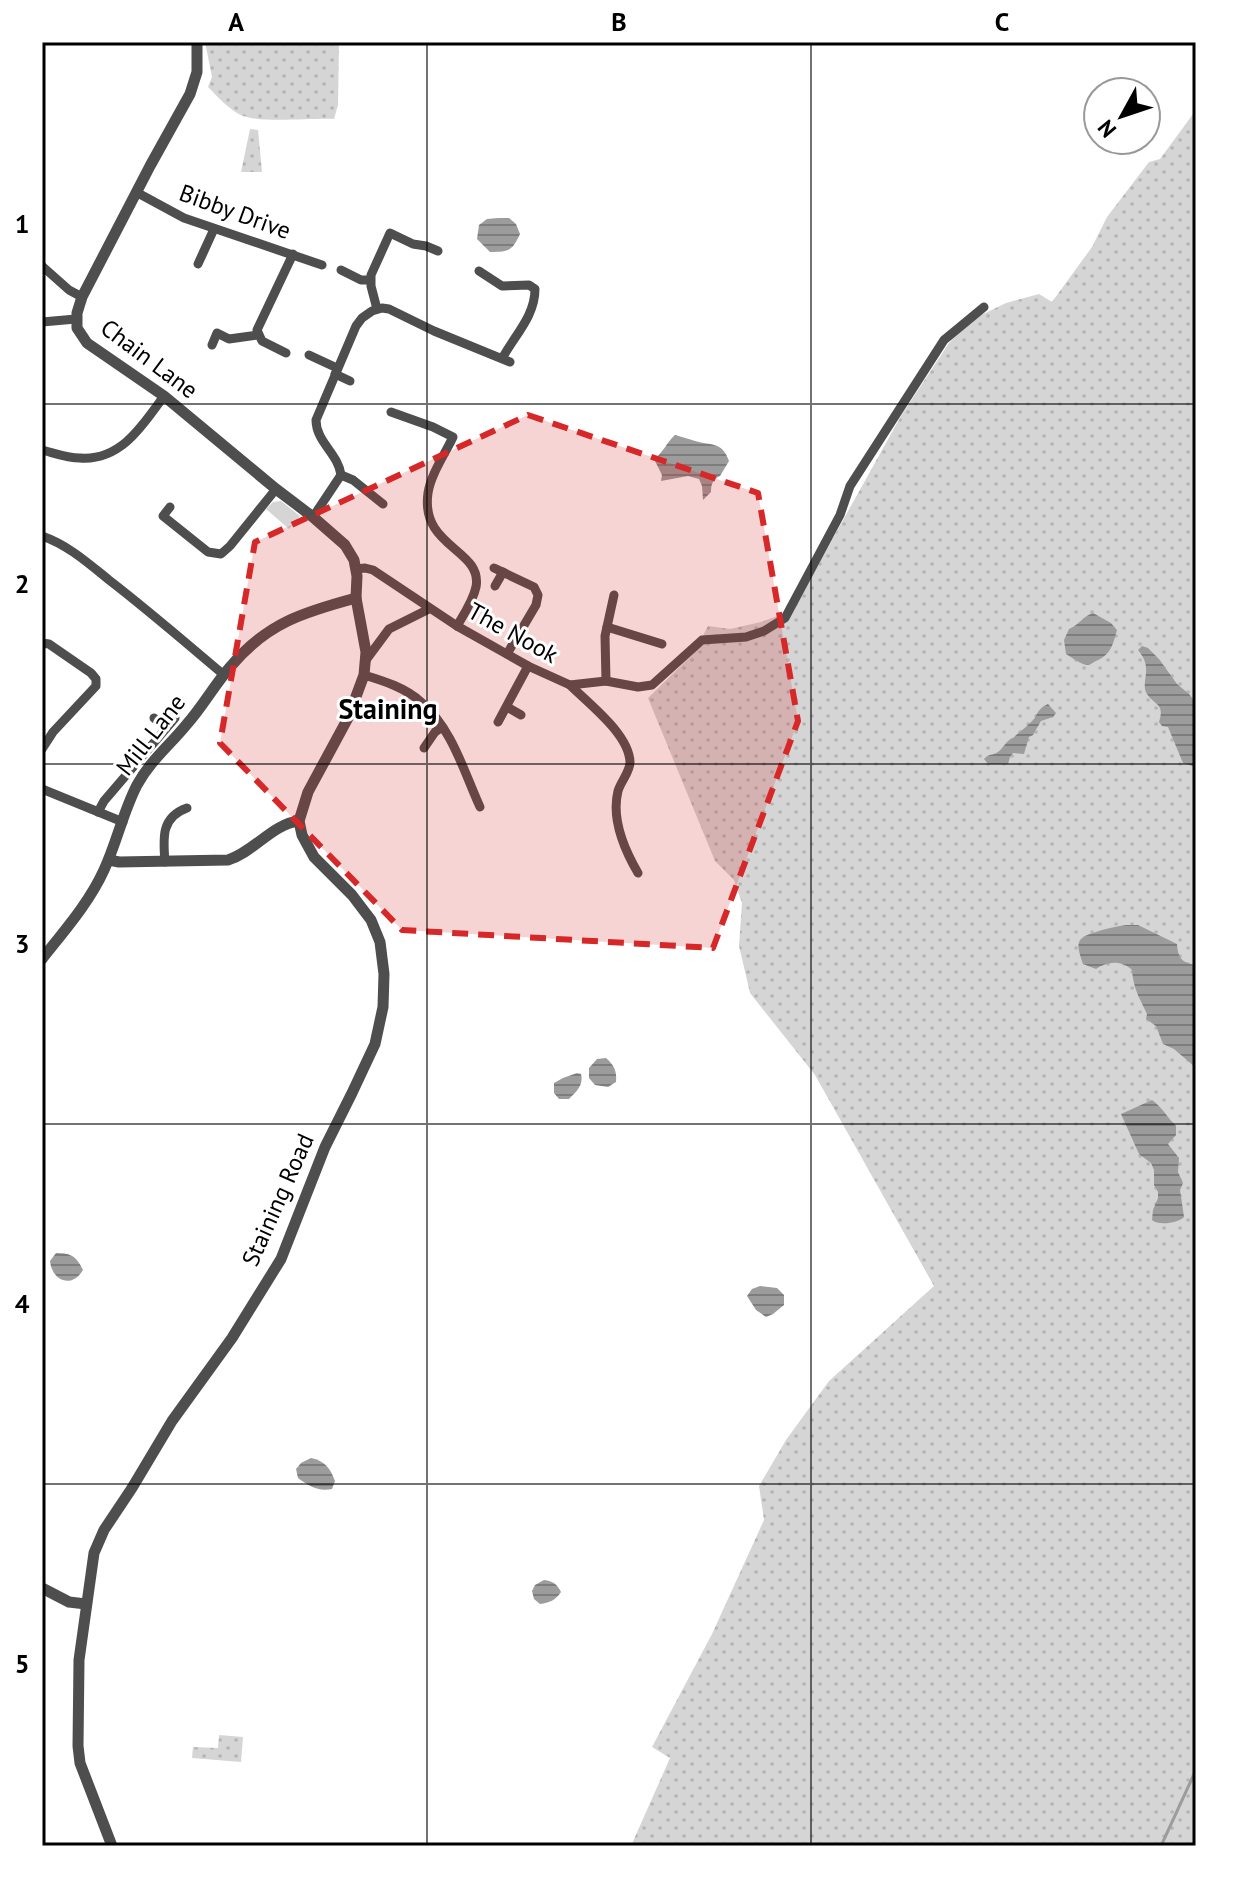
<svg xmlns="http://www.w3.org/2000/svg" width="1238" height="1888" viewBox="0 0 1238 1888" font-family="'PT Sans',sans-serif">
<defs>
<pattern id="grass-dots" width="8" height="8" patternUnits="userSpaceOnUse" patternTransform="scale(2)"><rect width="8" height="8" fill="#d5d5d5"/><path d="M2 2h.1M6 6h.1" fill="none" stroke="#b5b5b5" stroke-width="1.8" stroke-linecap="round"/></pattern>
<pattern id="water-rules" width="6" height="5" patternUnits="userSpaceOnUse" patternTransform="scale(2)"><rect width="6" height="5" fill="#9c9c9c"/><path d="M0 2.5h6" fill="none" stroke="#7d7d7d"/></pattern>
</defs>
<rect width="100%" height="100%" fill="#fff"/>
<g fill="url(#grass-dots)">
<path d="M205 42H339L338 105 334 119C310 118 263 123 243 116 229 110 218 97 208 87L212 77Z"/>
<path d="M1196 110V1846H631L670 1758 652 1747 712 1634 764 1520 759 1486 786 1440 829 1381 934 1286 815 1075 750 993 739 946 742 903 734 880 715 861 648 698 694 653 708 626 730 629 761 622 793 610 901 416 949 343 973 319 1006 303 1039 294 1052 302 1092 247 1107 217 1149 162 1160 159Z"/>
<path d="M250 129 258 130 262 172H241Z"/>
<path d="M219 1735 243 1737 241 1762 192 1758 193 1747 218 1748Z"/>
</g>
<path fill="#d5d5d5" d="M281 501 300 516 289 529 266 509 273 502Z"/>
<g fill="url(#water-rules)">
<path d="M498 218H509L516 224 520 234C512 251 509 252 490 252L477 239 479 225 487 219Z"/>
<path d="M675 435C682 437 689 439 695 441 712 446 722 441 729 461L720 476C713 479 711 484 711 492L703 500 702 486 699 479 688 476 661 481 662 475 654 459C663 453 667 442 675 435Z"/>
<path d="M1093 613 1111 623 1117 630C1113 644 1111 655 1096 661 1090 664 1090 666 1083 664 1078 662 1071 657 1066 654L1064 640 1069 629C1079 625 1083 616 1093 613Z"/>
<path d="M1142 646 1148 648 1159 659 1177 684 1189 694 1196 703V767L1183 763 1168 727 1162 726 1159 722C1165 703 1155 706 1147 694 1142 686 1147 677 1146 668 1146 661 1142 655 1138 650Z"/>
<path d="M1048 704 1056 713 1053 717 1041 721 1033 735 1029 737 1024 754 1013 753 1010 757 1008 764H988L984 759C989 753 992 756 998 752 1004 748 1005 741 1013 738 1019 732 1028 726 1034 719 1039 711 1039 708 1048 704Z"/>
<path d="M1126 925H1138L1177 944C1178 958 1182 963 1196 965V1028L1193 1036 1195 1067 1174 1049 1163 1044 1156 1026 1146 1019 1147 1014C1140 999 1133 988 1132 970 1122 960 1107 961 1096 969L1083 964C1077 947 1074 938 1093 933 1104 929 1114 927 1126 925Z"/>
<path d="M606 1058C614 1065 617 1071 616 1082L608 1087 595 1085 589 1078V1068L597 1059Z"/>
<path d="M577 1073 581 1074C584 1085 576 1092 569 1099H559L554 1093V1083L563 1078Z"/>
<path d="M1152 1100C1162 1107 1167 1117 1176 1126V1135L1168 1144 1179 1158 1178 1172 1183 1183 1180 1190 1184 1217C1179 1223 1158 1226 1152 1220L1153 1210 1158 1198V1192L1154 1185V1170L1151 1163 1139 1154 1121 1114Z"/>
<path d="M56 1253C71 1253 76 1256 83 1270 72 1289 52 1281 50 1261Z"/>
<path d="M760 1286 777 1288 784 1295V1305L773 1314 766 1317 756 1310 747 1296 752 1289Z"/>
<path d="M311 1458C325 1461 330 1468 335 1481L332 1489C318 1492 309 1486 298 1478L296 1469 301 1463Z"/>
<path d="M544 1580C553 1581 557 1584 561 1592 556 1600 549 1603 540 1604L534 1599 532 1591 535 1585Z"/>
</g>
<g fill="none" stroke-linecap="round" stroke-linejoin="round">
<path stroke="#9c9c9c" stroke-width="3" d="M1161 1846 1195 1772 1196 1761"/>
<g stroke="#4e4e4e" stroke-width="9">
<path d="M136 192 184 218 322 265"/>
<path d="M198 264 214 229"/>
<path d="M42 266 69 290 82 297"/>
<path d="M341 270 361 280H370"/>
<path d="M479 271 502 286 529 285 535 289C535 316 515 335 503 357"/>
<path d="M377 309 371 286V275L390 233 413 244 426 246 438 251"/>
<path d="M42 322 76 319"/>
<path d="M212 345 217 333 229 339 258 335"/>
<path d="M286 353 262 341 257 330 293 254"/>
<path d="M309 355 337 368"/>
<path d="M335 374 350 381"/>
<path d="M391 412 433 427 453 437C445 454 431 474 428 493 420 548 483 549 476 587 473 601 464 614 457 626"/>
<path d="M42 450C54 453 67 458 80 458 121 461 143 425 164 396"/>
<path d="M341 475C338 453 316 442 316 420L356 326 362 318 372 311 382 308 389 309 434 331 510 362"/>
<path d="M170 507 163 516 208 552 221 554 230 546 276 489"/>
<path d="M313 517 341 475 353 480 383 504"/>
<path d="M42 536C68 545 88 563 109 580 148 610 186 643 224 675"/>
<path d="M494 568 534 587 538 595 536 605 507 654"/>
<path d="M357 569 365 568 373 570 457 626 528 666 570 685 606 681 638 687 652 685 702 640 746 637 764 631 785 618 840 515 850 486 944 340 984 307"/>
<path d="M495 586 503 572"/>
<path d="M607 627 662 644"/>
<path d="M42 643 49 644 91 673 96 679V686L53 732 42 749"/>
<path d="M366 660 389 629 429 609"/>
<path d="M364 675C384 681 406 688 421 702 452 728 464 772 480 807"/>
<path d="M606 681 605 636 614 595"/>
<path d="M570 685C589 704 629 734 630 762 630 772 621 781 618 791 611 819 624 849 638 873"/>
<path d="M507 707 521 715"/>
<path d="M154 718 166 728"/>
<path d="M498 722 528 666"/>
<path d="M424 748 435 732 442 727"/>
<path d="M42 789 123 822"/>
<path d="M98 812 104 801 175 718"/>
<path d="M165 862C163 838 161 817 187 808"/>
</g>
<g stroke="#4e4e4e" stroke-width="11">
<path d="M109 860 119 862 228 860C254 852 272 824 299 821"/>
<path d="M42 959C64 931 89 903 104 870 117 842 123 812 137 785 150 761 170 745 187 724 203 706 215 684 231 666 267 623 304 612 356 598"/>
<path d="M42 1588 69 1602 86 1604"/>
<path d="M112 1846 80 1763 78 1746 79 1660 94 1553 104 1530 132 1488 172 1421 232 1338 281 1259 325 1147 352 1093 375 1044 383 1007 384 974 380 942 371 920 352 895 314 857 302 835 299 821 308 792 348 718 364 675 366 652 356 598 357 576 354 560 345 545 313 517 276 489 164 396 87 343 77 328V313L82 297 150 166 190 94 197 72V42"/>
</g>
</g>
<path fill="#d62828" fill-opacity="0.2" stroke="#d62828" stroke-width="6" stroke-dasharray="16 10" stroke-linejoin="round" d="M528 415 758 493 798 721 713 948 402 930 220 743 255 542Z"/>
<path fill="none" stroke="#000" stroke-width="2" stroke-opacity="0.55" d="M427 42V1846M811 42V1846M42 404H1196M42 764H1196M42 1124H1196M42 1484H1196"/>
<g text-anchor="middle" stroke-width="6" stroke-linejoin="round" paint-order="stroke">
<g font-size="24" fill="#000" stroke="#fff">
<text transform="translate(235 212) rotate(20)" y="8">Bibby Drive</text>
<text transform="translate(149 359) rotate(37)" y="8">Chain Lane</text>
<text transform="translate(513 633) rotate(29)" y="8">The Nook</text>
<text transform="translate(151 735) rotate(-52)" y="8">Mill Lane</text>
<text transform="translate(278 1200) rotate(-66)" y="8">Staining Road</text>
</g>
<g font-size="28" font-weight="bold" fill="#000" stroke="#fff">
<text x="388" y="719">Staining</text>
</g>
</g>
<rect width="1238" height="1888" fill="none" stroke="#ffffff" stroke-width="88"/>
<g transform="translate(1122 116) rotate(230)"><circle r="38" fill="#ffffff" stroke="#999999" stroke-width="2"/>
<path d="M0-6L14 30L0 20L-14 30Z" fill="#000000"/>
<text y="-12" font-size="22" font-weight="bold" text-anchor="middle" fill="#000000">N</text>
</g>
<rect x="44" y="44" width="1150" height="1800" fill="none" stroke="#000" stroke-width="3"/>
<g font-size="26" text-anchor="middle" font-weight="bold" fill="#000">
<text x="236" y="31">A</text>
<text x="619" y="31">B</text>
<text x="1002" y="31">C</text>
<text x="22" y="233">1</text>
<text x="22" y="593">2</text>
<text x="22" y="953">3</text>
<text x="22" y="1313">4</text>
<text x="22" y="1673">5</text>
</g>
</svg>
